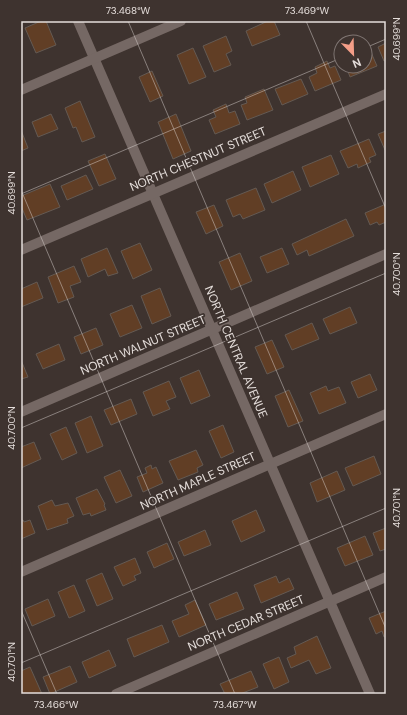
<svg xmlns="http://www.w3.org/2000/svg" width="407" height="715" viewBox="0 0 407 715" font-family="'DM Sans',sans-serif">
<rect width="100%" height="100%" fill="#3e332f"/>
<g fill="#613e25" stroke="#645a53">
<path d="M41 21H46L56 45 36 53 25 28Z"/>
<path d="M268 21H274L280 35 252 46 246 31Z"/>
<path d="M226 36 232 51 226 54 231 65 214 72 203 46Z"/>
<path d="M386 43V60L384 61 378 47Z"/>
<path d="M193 48 206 77 189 84 177 55Z"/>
<path d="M370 50 377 66 350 77 346 66H365V52Z"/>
<path d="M327 61 330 68 335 66 341 80 315 91 309 77 317 73 315 67Z"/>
<path d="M152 71 163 96 150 102 139 77Z"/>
<path d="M301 79 308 94 282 105 275 89Z"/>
<path d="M264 89 273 110 247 120 241 105 247 103 245 97Z"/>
<path d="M80 101 95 137 82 142 76 127 73 128 65 108Z"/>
<path d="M226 104 229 113 235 111 240 124 215 134 209 120 216 117 213 110Z"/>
<path d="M51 114 58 129 38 137 32 122Z"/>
<path d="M176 114 191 151 173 159 158 122Z"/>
<path d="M21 130 28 148 21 151Z"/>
<path d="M386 131V150H385L378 134Z"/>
<path d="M369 139 376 155 369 158 371 162 358 168 357 164 348 168 340 151Z"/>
<path d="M105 154 116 179 99 186 88 161Z"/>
<path d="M331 155 339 174 310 187 302 167Z"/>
<path d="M293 171 301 190 272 203 264 184Z"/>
<path d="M86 175 93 189 67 200 61 186Z"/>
<path d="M50 184 60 207 27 220 21 206V196Z"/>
<path d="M256 188 265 210 243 219 240 214 233 217 226 200Z"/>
<path d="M386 204V222L379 225 377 222 370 225 365 213Z"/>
<path d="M214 205 223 226 206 234 196 212Z"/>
<path d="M346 219 354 236 309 256 307 250 297 255 292 244Z"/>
<path d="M140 243 152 270 133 279 121 251Z"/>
<path d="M107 248 118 273 108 276 105 269 88 277 81 259Z"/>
<path d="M282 248 289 264 267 273 260 257Z"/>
<path d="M240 253 252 281 231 290 219 262Z"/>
<path d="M74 266 81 282 70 286 74 297 58 303 48 277Z"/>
<path d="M37 282 43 298 21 307V289Z"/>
<path d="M160 288 171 316 152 324 141 296Z"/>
<path d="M132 305 142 328 120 337 110 314Z"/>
<path d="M350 307 357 323 330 334 323 319Z"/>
<path d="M312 323 319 339 292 350 285 335Z"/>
<path d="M96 328 103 345 81 354 74 337Z"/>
<path d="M272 340 284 367 267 374 255 347Z"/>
<path d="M59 344 65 360 43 369 36 354Z"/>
<path d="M21 360 28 377 21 379Z"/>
<path d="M199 370 210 396 191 404 180 378Z"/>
<path d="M370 374 377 390 358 398 351 382Z"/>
<path d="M169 381 176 397 166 401 170 409 153 416 143 392Z"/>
<path d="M326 386 328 391 339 387 346 403 319 414 310 393Z"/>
<path d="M289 390 303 421 288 427 275 396Z"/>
<path d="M131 399 137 414 111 425 104 410Z"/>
<path d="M91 416 103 446 87 453 75 423Z"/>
<path d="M223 425 234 452 221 458 209 431Z"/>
<path d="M66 427 77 453 62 460 50 434Z"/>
<path d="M34 442 41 459 21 468V447Z"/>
<path d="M196 450 203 465 197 468 198 472 178 480 169 461Z"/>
<path d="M374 456 381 474 353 486 345 468Z"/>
<path d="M151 465 152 469 156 467 163 483 143 492 137 477 147 473 145 468Z"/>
<path d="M120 470 132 496 116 503 104 477Z"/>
<path d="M337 471 345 490 317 502 310 483Z"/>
<path d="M97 489 105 504 104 505 106 510 91 516 90 513 83 515 76 498Z"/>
<path d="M52 500 55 506 68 503 74 516 67 519 68 523 47 530 38 506Z"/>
<path d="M256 510 265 531 241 542 232 521Z"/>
<path d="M23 520 24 522 30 520 35 533 21 539V521Z"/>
<path d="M386 528V549L380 551 373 533Z"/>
<path d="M205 530 211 545 184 556 178 542Z"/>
<path d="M365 536 373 555 345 566 337 548Z"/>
<path d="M167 543 174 559 154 568 147 552Z"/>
<path d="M135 558 141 573 134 576 136 580 123 586 114 567Z"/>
<path d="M102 573 113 599 97 606 86 580Z"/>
<path d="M276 576 279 583 289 578 294 589 261 603 254 585Z"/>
<path d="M74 585 85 611 69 618 58 592Z"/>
<path d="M237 592 244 609 216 620 209 604Z"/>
<path d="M48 599 55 616 32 626 25 609Z"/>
<path d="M195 600 206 625 179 637 172 621 189 614 185 605Z"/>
<path d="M386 611V636L384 637 382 631 376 634 369 618Z"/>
<path d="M162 625 169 642 134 657 127 639Z"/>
<path d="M317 636 331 668 316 674 309 660 291 668 287 658 296 654 294 647Z"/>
<path d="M109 650 116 666 89 678 82 662Z"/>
<path d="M279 657 289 682 274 689 263 664Z"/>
<path d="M70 666 77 682 50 694 43 677Z"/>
<path d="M30 667 42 694H21V671Z"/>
<path d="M251 671 258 687 240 694H225L220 684Z"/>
</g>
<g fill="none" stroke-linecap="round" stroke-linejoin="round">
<g stroke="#756864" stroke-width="10">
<path d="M78 21 370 694"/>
<path d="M21 90 181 21"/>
<path d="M21 250 386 94"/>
<path d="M21 412 386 254"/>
<path d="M21 572 386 414"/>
<path d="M116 694 386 577"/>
</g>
</g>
<path fill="none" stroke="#e5dedb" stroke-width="1" stroke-opacity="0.45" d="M128 21 386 629M306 21 386 209M365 48 386 39M21 190 235 694M21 194 341 58M21 428 386 273M21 610 57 694M21 663 386 508"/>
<g text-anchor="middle" stroke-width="3.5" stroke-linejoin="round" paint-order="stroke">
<g font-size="12" fill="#e5dedb" stroke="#3e332f">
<text transform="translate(198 159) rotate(-23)" y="4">NORTH CHESTNUT STREET</text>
<text transform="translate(143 345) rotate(-23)" y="4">NORTH WALNUT STREET</text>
<text transform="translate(236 352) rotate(67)" y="4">NORTH CENTRAL AVENUE</text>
<text transform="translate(198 481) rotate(-24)" y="4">NORTH MAPLE STREET</text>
<text transform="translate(246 623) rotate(-23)" y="4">NORTH CEDAR STREET</text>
</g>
</g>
<rect width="407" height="715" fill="none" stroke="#3e332f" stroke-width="44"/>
<g transform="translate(353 54) rotate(157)"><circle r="19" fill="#3e332f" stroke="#817774"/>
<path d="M0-3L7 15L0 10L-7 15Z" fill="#f49e88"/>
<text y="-6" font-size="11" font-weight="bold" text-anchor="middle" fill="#e5dedb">N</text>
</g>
<rect x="22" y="22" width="363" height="671" fill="none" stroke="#e5dedb" stroke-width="1.5"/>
<g font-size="10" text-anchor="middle" fill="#e5dedb">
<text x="128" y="14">73.468°W</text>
<text x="307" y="14">73.469°W</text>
<text transform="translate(396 39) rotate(-90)" y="4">40.699°N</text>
<text transform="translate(11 193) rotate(-90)" y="4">40.699°N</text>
<text transform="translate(396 274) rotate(-90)" y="4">40.700°N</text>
<text transform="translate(11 428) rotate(-90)" y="4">40.700°N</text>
<text transform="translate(396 508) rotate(-90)" y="4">40.701°N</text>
<text transform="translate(11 662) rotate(-90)" y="4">40.701°N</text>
<text x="56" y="708">73.466°W</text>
<text x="235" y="708">73.467°W</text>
</g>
</svg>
